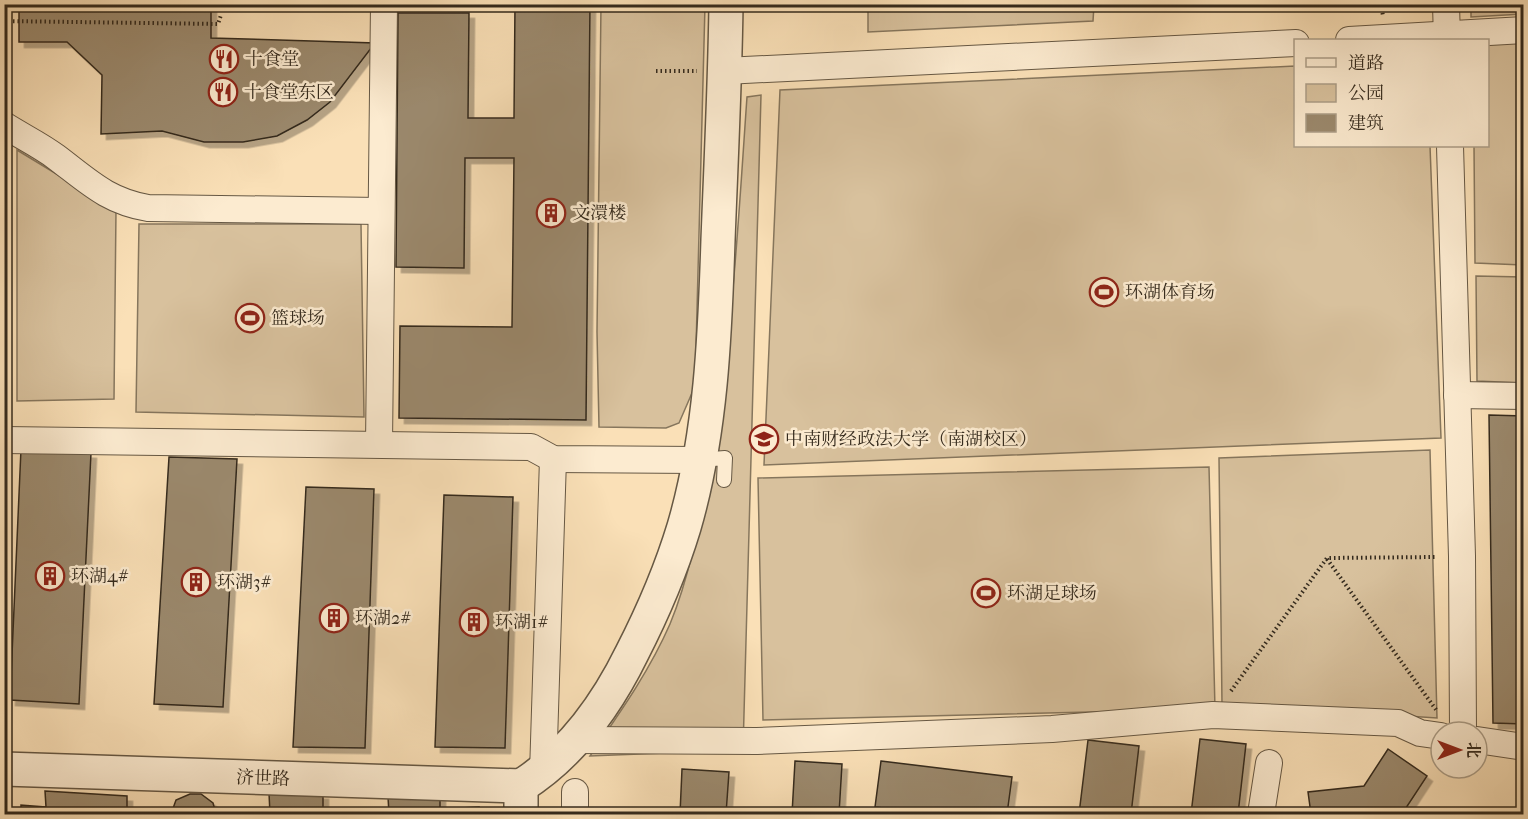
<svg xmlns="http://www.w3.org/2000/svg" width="1528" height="819" viewBox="0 0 1528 819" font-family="'IM FELL French Canon','Noto Serif SC',serif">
<defs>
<filter id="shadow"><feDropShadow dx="5.5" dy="5.5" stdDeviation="0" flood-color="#0004"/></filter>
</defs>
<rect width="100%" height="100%" fill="#fae0b7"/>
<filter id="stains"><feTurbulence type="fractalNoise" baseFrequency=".00333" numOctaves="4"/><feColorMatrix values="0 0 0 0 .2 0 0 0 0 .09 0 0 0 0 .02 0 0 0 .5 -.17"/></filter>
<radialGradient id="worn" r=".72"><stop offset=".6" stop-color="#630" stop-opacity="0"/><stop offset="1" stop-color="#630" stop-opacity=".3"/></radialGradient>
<g fill="#d8c19d" stroke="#86765d" stroke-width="1.5">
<path d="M601 5H705L695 386 679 423 666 428 599 427 597 332Z"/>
<path d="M868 5H1094L1093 21 868 32Z"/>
<path d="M1471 5H1523V14L1471 17Z"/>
<path d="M1523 41V265L1475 263 1474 146H1488V43Z"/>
<path d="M1295 66 1296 146H1430L1441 438 764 465 780 90Z"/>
<path d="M761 95 743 750 590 756C619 714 649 672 670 624 689 578 699 525 708 475 732 350 738 224 747 97Z"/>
<path d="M17 150 116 210 114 399 17 401Z"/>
<path d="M139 224H361L364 417 136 412Z"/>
<path d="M1476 276 1523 277V383L1477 381Z"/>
<path d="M1430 450 1437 718 1222 704 1219 458Z"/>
<path d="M1209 467 1215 709 763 720 758 478Z"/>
</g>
<g fill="#9b896d" stroke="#342a1d" stroke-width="1.5" filter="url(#shadow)">
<path d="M19 4H211V38L375 43 330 102 307 120 277 136 243 142H204L162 131 101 134 102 75 67 42H19Z"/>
<path d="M515 4H590L586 420 399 418 400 326 512 327 514 158H465L464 268 396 267 398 13H469L468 118H514Z"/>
<path d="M1489 415 1524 416V724L1493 723Z"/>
<path d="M21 449 91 453 79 704 10 700Z"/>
<path d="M169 457 237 459 223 707 154 704Z"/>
<path d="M306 487 374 489 365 748 293 747Z"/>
<path d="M444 495 513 497 505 748 435 747Z"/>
<path d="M1200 739 1246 744 1238 814H1191Z"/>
<path d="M1088 740 1139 746 1131 814H1079Z"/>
<path d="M1388 749 1427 776 1402 814H1311L1308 792 1364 786Z"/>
<path d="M795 761 842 764 839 814H792Z"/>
<path d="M881 761 1012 777 1007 814H936L875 807Z"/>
<path d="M682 769 729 772 726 814H680Z"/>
<path d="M45 791 127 796V810L154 812V814H21V805L46 807Z"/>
<path d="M269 793 323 794V814H240V812L270 814Z"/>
<path d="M190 794H201L213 803 216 814H171L176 800Z"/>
<path d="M440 796V809L479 807V814H389L388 797Z"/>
</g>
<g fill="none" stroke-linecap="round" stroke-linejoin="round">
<g stroke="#665844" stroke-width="16">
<path id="service" d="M700 460 725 458 724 480"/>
</g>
<g stroke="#665844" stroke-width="28">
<g id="minor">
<path d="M1446 4 1447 40"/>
<path d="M1349 40 1524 30"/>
<path d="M725 71 1296 43"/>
<path d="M4 125C21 136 40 145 56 157 88 181 107 201 148 208L380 211"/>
<path d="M1450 146 1462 556 1463 732"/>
<path d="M1457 395 1524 396"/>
<path d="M4 440 531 447 553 459 698 460"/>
<path d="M379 444 384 4"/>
<path d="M577 740 757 741 1052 729 1213 715 1398 723 1420 733 1441 736"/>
<path d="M1477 740 1524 747"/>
<path d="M543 773 553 459"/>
<path d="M575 814V792"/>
<path d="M1261 814 1269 763"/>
</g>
</g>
<g stroke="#665844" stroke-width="36">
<g id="tertiary">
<path d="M4 769 521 786"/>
<path d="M521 786C572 754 606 706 632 653 653 612 671 570 684 527 711 435 715 335 718 240 721 161 725 83 726 4"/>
<path d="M521 786V814"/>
</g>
</g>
<g stroke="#342a1d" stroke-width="4" stroke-dasharray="1.5 3" stroke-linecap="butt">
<path d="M1381 4 1383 16"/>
<path d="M4 21 218 24 221 15"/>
<path d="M656 71H697"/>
<path d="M1327 559 1437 711"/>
<path d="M1231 691 1327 558 1437 557"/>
</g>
<use href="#service" stroke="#fcebd0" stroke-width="14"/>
<use href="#minor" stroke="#fcebd0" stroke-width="26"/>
<use href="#tertiary" stroke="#fcebd0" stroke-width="33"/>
</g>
<defs>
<g id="restaurant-ring" transform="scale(1.5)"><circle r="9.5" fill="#fcebd0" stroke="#8f2418" stroke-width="1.5"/><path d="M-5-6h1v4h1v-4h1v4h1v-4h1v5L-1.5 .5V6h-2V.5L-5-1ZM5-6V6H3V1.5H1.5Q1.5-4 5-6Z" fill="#8f2418"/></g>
<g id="building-ring" transform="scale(1.5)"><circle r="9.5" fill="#fcebd0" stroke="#8f2418" stroke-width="1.5"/><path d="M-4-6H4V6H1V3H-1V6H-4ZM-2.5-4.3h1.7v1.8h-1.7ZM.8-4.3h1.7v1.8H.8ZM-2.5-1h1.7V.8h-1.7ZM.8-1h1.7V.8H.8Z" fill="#8f2418"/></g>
<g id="stadium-ring" transform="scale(1.5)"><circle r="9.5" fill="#fcebd0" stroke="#8f2418" stroke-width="1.5"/><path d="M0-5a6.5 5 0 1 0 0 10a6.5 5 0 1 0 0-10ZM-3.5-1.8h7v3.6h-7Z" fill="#8f2418"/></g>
<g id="university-ring" transform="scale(1.5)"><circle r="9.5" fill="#fcebd0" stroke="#8f2418" stroke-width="1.5"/><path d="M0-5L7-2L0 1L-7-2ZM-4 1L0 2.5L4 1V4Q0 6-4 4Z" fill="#8f2418"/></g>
</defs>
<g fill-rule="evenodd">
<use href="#restaurant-ring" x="224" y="59"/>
<use href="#restaurant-ring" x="223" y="92"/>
<use href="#building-ring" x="551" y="213"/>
<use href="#stadium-ring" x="1104" y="292"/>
<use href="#stadium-ring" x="250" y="318"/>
<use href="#university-ring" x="764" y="439"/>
<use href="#building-ring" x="50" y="576"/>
<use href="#building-ring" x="196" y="582"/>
<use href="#stadium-ring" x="986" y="593"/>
<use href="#building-ring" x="334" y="618"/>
<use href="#building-ring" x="474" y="622"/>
</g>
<g text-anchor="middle" stroke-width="5" stroke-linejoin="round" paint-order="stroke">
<g font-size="18" fill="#342a1d" stroke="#fcebd0" text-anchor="start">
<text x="245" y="65">十食堂</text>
<text x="244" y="98">十食堂东区</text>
<text x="572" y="219">文澴楼</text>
<text x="1125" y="298">环湖体育场</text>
<text x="271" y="324">篮球场</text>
<text x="785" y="445">中南财经政法大学（南湖校区）</text>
<text x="71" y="582">环湖4#</text>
<text x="217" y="588">环湖3#</text>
<text x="1007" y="599">环湖足球场</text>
<text x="355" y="624">环湖2#</text>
<text x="495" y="628">环湖1#</text>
</g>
<g font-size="18" fill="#342a1d" stroke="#fcebd0">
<text transform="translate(263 778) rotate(2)" y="6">济世路</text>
</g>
</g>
<rect width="1528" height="819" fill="none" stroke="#fae0b7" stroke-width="24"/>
<rect x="6" y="6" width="1516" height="807" fill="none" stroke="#342a1d" stroke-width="3"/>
<rect x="12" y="12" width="1504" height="795" fill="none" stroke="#342a1d" stroke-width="1.5"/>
<rect x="1294" y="39" width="195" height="108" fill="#fcebd0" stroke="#ac9e88" stroke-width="1.5"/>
<rect x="1306" y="58" width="30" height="9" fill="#fcebd0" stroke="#ac9e88" stroke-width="1.5"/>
<text x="1348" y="69" font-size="18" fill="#342a1d">道路</text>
<rect x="1306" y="84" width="30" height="18" fill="#d8c19d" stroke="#ac9e88" stroke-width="1.5"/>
<text x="1348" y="99" font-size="18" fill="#342a1d">公园</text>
<rect x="1306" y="114" width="30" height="18" fill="#9b896d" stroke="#ac9e88" stroke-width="1.5"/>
<text x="1348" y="129" font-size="18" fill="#342a1d">建筑</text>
<g transform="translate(1459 750) rotate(90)"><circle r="28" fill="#fcebd0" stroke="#ac9e88" stroke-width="1.5"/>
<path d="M0-4.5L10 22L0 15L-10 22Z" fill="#8f2418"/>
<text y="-9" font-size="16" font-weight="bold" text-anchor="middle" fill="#342a1d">北</text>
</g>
<rect width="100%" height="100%" filter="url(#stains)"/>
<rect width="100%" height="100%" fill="url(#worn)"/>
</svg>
